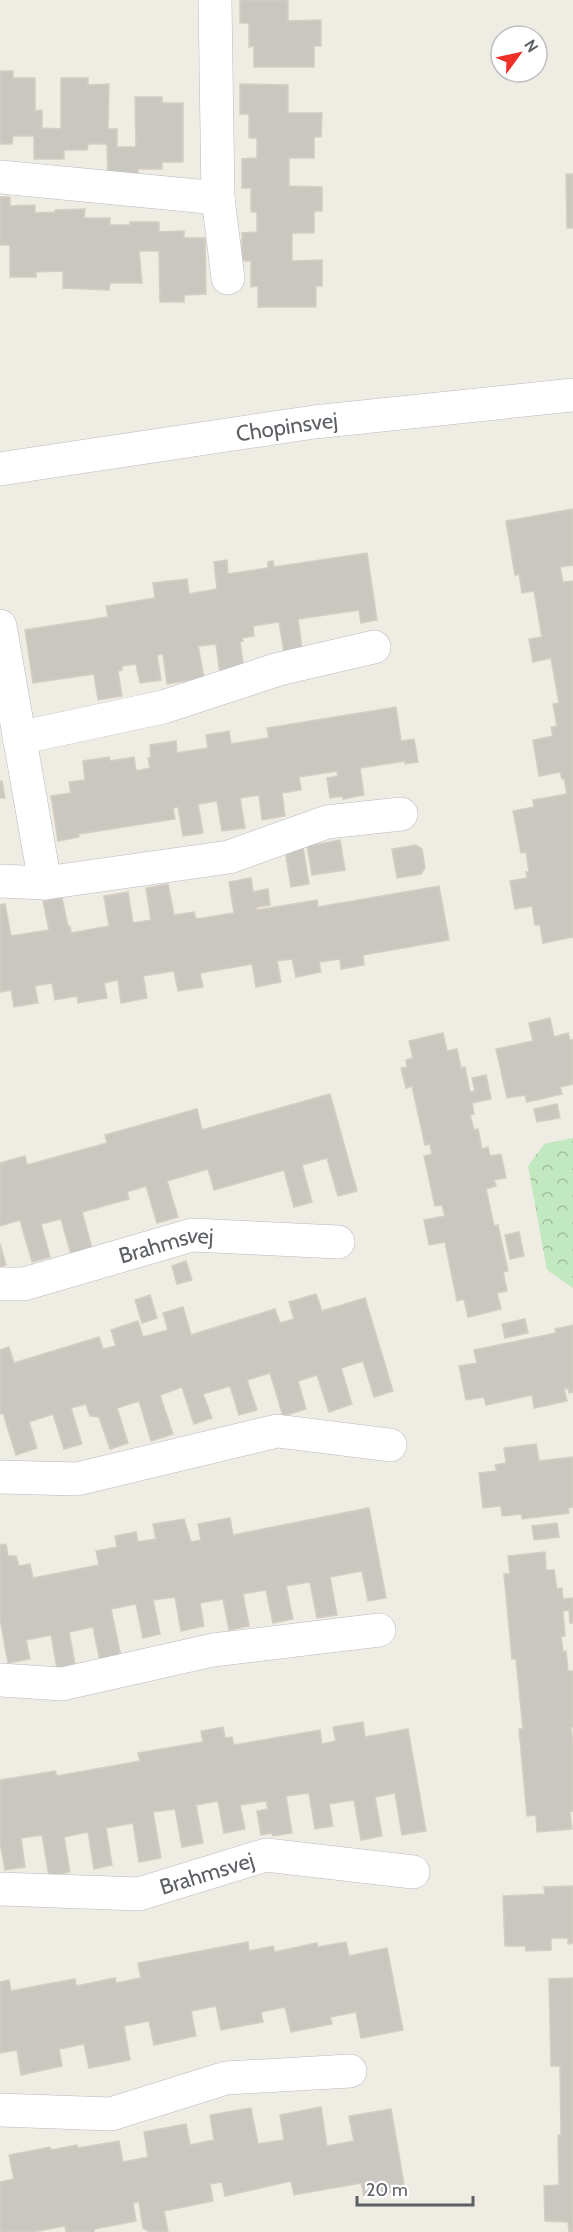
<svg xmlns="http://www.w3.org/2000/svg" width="573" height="2232" viewBox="0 0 573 2232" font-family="Cabin,sans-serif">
<defs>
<pattern id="forest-crowns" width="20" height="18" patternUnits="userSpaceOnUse" patternTransform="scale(1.5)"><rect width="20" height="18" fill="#c1e8bf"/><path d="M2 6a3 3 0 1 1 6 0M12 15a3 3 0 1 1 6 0" fill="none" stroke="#a0bf9f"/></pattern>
</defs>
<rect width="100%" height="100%" fill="#efece4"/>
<path fill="url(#forest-crowns)" d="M573 1138V1288L547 1270 528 1166 544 1144Z"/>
<g fill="#cac7c1" stroke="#d4cec2" stroke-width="1.5">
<path d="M240 0H288V21L321 20V46H314V67H254V46L249 47V23H240Z"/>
<path d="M0 71H13V78H35V111L42 110V128L61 129V78H88V85L109 84 108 129H117V147H136L135 97H162V103H183V162H162V169H138V177H108L107 144H88L87 150H64V159H34V136H13L12 144H0Z"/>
<path d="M240 84 288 85V113H322L321 137H314V158H289V186L322 187V211H314V233H292V261L322 260V286H316V307H258V286L251 287V261H242V233L257 232V212H251V188H242V159L257 158V138H249V114H240Z"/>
<path d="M566 174H573V228H567Z"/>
<path d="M0 197H10V206L35 205V213L55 212V210L85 209 84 218H110V225H130V222H159V232L184 231V238H205L206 294 184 295V302H160L159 251H139L142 283H110L109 290 63 288V271L36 272V277H10V245H0Z"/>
<path d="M573 509V565L560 567 563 582 573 581V937L543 943 540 925H535L532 906 515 909 510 881 527 878 526 872H529L526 852 521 853 513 811 534 807 533 800 567 794 564 778 562 779 560 772 539 776 533 740 553 736 551 727 557 726 553 704 559 703 551 658 533 662 529 639 542 637 534 591 522 593 519 574 515 575 506 521Z"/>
<path d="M367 553 377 620 361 623 359 610 298 619 302 649 284 652 279 622 253 626 254 636 242 638 243 641 240 642 244 670 220 674 216 644 198 646 204 678 167 684 163 654 157 655 161 680 140 683 136 664 122 666V670L118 671 122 696 98 700 94 674 33 683 25 630 108 617 106 606 155 598 153 583 187 579 189 594 217 589 214 562 227 560 228 574 268 568V562L273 561 274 567Z"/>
<path d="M396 707 401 741 414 739 418 762 405 764V761L360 768 364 795 343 799V796L330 798 327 778 338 776 337 771 299 777 301 790 282 793 285 816 262 820 259 795 240 798 245 828 222 831 217 801 198 804 203 833 183 836 178 807 173 808 175 819 79 834V837L58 841 51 796 71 793 69 782 85 780 83 761 109 757 110 761 134 757 136 771 150 768 148 758 151 757 150 745 176 741 177 753 208 748 206 735 229 731 231 744 269 738 267 728Z"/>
<path d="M0 781H2L5 798H0Z"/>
<path d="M340 840 345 870 312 875 307 846Z"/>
<path d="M416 845 422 849 425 868 421 874 397 878 392 849Z"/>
<path d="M303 847 309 884 291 887 285 850Z"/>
<path d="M251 878 253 892 268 889 270 905 257 907V910L317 900 318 907 439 886 449 940 363 955 364 965 341 969 340 959 319 962 321 972 296 977 292 959 277 961 281 982 256 987 252 964 200 973 203 987 178 991 174 971 143 976 147 998 121 1003 118 980 104 983 107 998 78 1003 77 996 55 1000 52 983 35 986 38 1003 14 1007 11 990 0 992V905L5 904 11 936 49 930 43 901 62 898 68 926H70L71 933 109 926 104 896 128 892 133 923 151 920 146 888 168 884 174 915 194 912 196 919 234 913 229 882Z"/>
<path d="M550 1018 554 1037 568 1033 570 1040H573V1084L560 1087 562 1094 527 1102 525 1095 507 1098 496 1049 533 1041 529 1023Z"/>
<path d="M443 1033 447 1051 457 1049 461 1068 465 1067 470 1092 475 1091 472 1078 486 1075 491 1099 472 1103 474 1114 470 1115 474 1130 478 1129 482 1149 488 1147 490 1156 501 1154 506 1178 494 1180 496 1186 486 1189 494 1226 498 1225 508 1271 503 1272 507 1291 497 1293 501 1309 468 1317 464 1299 457 1301 445 1242 429 1245 424 1220 445 1216 442 1205 435 1206 424 1156 432 1154 430 1144 425 1145 412 1086 406 1088 401 1068 407 1067 406 1060 413 1058 409 1041Z"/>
<path d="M330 1094 357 1191 338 1196 327 1158 302 1165 312 1202 294 1207 284 1170 214 1190 208 1169 167 1181 178 1217 157 1223 146 1186 127 1192 129 1199 82 1212 92 1248 71 1254 61 1219 41 1224 50 1257 32 1262 20 1220 0 1226V1163L25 1156 27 1165 107 1143 105 1135 197 1109 202 1130Z"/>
<path d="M557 1104 560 1118 537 1122 534 1109Z"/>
<path d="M519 1232 524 1256 510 1259 505 1235Z"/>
<path d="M0 1244 6 1265 0 1267Z"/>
<path d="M186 1261 192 1280 177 1284 172 1266Z"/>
<path d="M316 1294 322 1311 365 1298 393 1391 374 1397 363 1361 341 1368 352 1404 329 1412 317 1375 298 1381 306 1409 283 1416 270 1373 247 1380 257 1410 239 1415 230 1386 203 1394 212 1418 194 1424 182 1387 160 1395 173 1434 151 1441 139 1401 117 1408 128 1443 110 1449 99 1417 90 1416 86 1404 71 1408 82 1444 64 1449 53 1414 29 1422 37 1448 16 1455 3 1413 0 1414V1350L9 1347 14 1363 99 1337 103 1349 116 1346 111 1330 138 1321 143 1337 168 1330 163 1313 183 1307 191 1335 275 1309 280 1323 294 1319 289 1302Z"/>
<path d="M150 1295 157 1318 142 1323 135 1300Z"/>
<path d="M525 1319 528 1333 505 1338 502 1324Z"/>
<path d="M573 1325V1392L569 1393 568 1388 564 1389 567 1401 534 1408 532 1395 486 1405 484 1397 466 1400 459 1366 477 1363 474 1350 556 1333 555 1329Z"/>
<path d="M536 1444 539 1461 573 1457V1507L568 1508 569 1513 522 1519V1514L502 1516 501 1506 483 1508 479 1473 497 1471 495 1465 506 1463 504 1448Z"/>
<path d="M369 1508 386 1598 368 1601 362 1571 330 1577 337 1615 317 1618 310 1582 286 1586 293 1619 273 1623 266 1590 243 1594 249 1626 229 1630 223 1599 200 1603 204 1626 181 1631 175 1597 153 1600 160 1634 143 1638 136 1604 111 1609 121 1657 100 1661 93 1627 69 1632 75 1664 57 1668 51 1635 26 1640 30 1659 8 1663 0 1619V1545L6 1544 8 1556H16L19 1566 30 1564 33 1578 99 1565 96 1551 117 1547 115 1536 136 1532 138 1542 156 1539 153 1524 184 1519 191 1542 201 1540 198 1524 230 1518 233 1535Z"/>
<path d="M557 1523 559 1537 534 1540 532 1526Z"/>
<path d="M545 1552 546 1570H554L557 1589 562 1588 563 1599 573 1598V1623H570L569 1610 563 1611 565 1636H561L563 1652 566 1651 568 1671H573V1727H571L573 1744V1811L570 1812 572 1829 537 1832 536 1815 527 1816 519 1729H523L516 1659H512L504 1574H510L508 1556Z"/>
<path d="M363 1722 365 1737 408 1729 426 1831 402 1835 395 1793 375 1797 382 1836 361 1840 354 1800 329 1804 333 1826 315 1829 309 1793 286 1796 292 1833 273 1836 272 1833 261 1835 257 1811 268 1809 266 1801 240 1805 245 1829 224 1833 218 1801 196 1805 203 1843 182 1847 175 1809 153 1812 161 1858 139 1862 133 1823 106 1828 112 1865 94 1869 88 1832 64 1837 70 1872 49 1876 42 1835 21 1838 25 1867 5 1870 0 1843V1780L55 1771 57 1776 140 1761 138 1753 203 1742 201 1731 223 1727 225 1738 232 1737 234 1745 320 1730 322 1744 336 1741 333 1727Z"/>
<path d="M573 1886V1943L568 1944V1938H551V1950L526 1951 525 1946H505L503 1896 545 1894 544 1887Z"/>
<path d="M248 1942 249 1951 273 1946 275 1952 317 1943 318 1947 346 1942 349 1956 387 1948 403 2030 361 2038 356 2012 330 2017 332 2024 291 2032 285 2007 261 2012 263 2022 221 2030 216 2006 191 2011 196 2036 154 2045 149 2021 124 2026 130 2060 89 2068 84 2044 59 2049 62 2066 21 2075 17 2050 0 2053V1982L9 1980 11 1991 75 1979 76 1986 115 1978 116 1983 141 1978 138 1963Z"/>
<path d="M573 1978V2232H569L568 2222 545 2221 544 2186 559 2185 558 2135H561L560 2066H551L549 1979Z"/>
<path d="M321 2107 327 2146 354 2141 349 2116 391 2109 405 2190 364 2197 361 2183 294 2195 291 2181 225 2196 222 2182 210 2184 213 2201 164 2211 168 2232H150L143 2228 139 2202 133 2203 136 2221 94 2229V2232H66L65 2226 33 2232H0V2182L14 2179 9 2155 50 2147 51 2150 77 2145 78 2148 119 2141 123 2162 148 2157 144 2132 186 2124 190 2145 214 2140 210 2115 251 2108 258 2144 284 2140 280 2115Z"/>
</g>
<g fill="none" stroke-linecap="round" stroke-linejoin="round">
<g stroke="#b6babe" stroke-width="34">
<g id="street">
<path d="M215 0 218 198 228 278"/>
<path d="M0 177 218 198"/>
<path id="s1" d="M0 469 314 422 573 395"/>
<path d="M0 626 45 883"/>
<path d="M19 738 163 707 279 669 374 647"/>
<path d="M0 881 45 883 229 857 327 822 401 814"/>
<path id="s2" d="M0 1284H24L192 1235 338 1242"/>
<path d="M0 1477 77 1479 277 1431 390 1445"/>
<path d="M0 1680 62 1684 213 1650 379 1630"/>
<path id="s3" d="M0 1889 139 1894 266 1855 413 1872"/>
<path d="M0 2110 111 2114 226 2078 350 2071"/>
</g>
</g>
<use href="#street" stroke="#fff" stroke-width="33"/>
</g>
<g text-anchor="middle" stroke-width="4.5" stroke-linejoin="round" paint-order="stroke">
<g font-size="22" fill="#5c6065" stroke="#fff">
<text dy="8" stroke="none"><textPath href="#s1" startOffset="290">Chopinsvej</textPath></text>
<text dy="8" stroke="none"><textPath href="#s2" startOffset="172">Brahmsvej</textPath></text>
<text dy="8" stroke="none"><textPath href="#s3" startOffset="210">Brahmsvej</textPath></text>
</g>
</g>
<g transform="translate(519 54) rotate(57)"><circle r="28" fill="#ffffff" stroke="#bebfc1" stroke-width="1.5"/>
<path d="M0-4.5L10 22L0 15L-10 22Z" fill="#f02f29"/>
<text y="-9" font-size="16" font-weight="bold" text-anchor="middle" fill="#5c6065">N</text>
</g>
<path d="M357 2196v9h116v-9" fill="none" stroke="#5c6065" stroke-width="3"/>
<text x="366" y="2196" font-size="18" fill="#5c6065" stroke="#ffffff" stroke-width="4.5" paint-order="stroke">20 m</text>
</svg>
